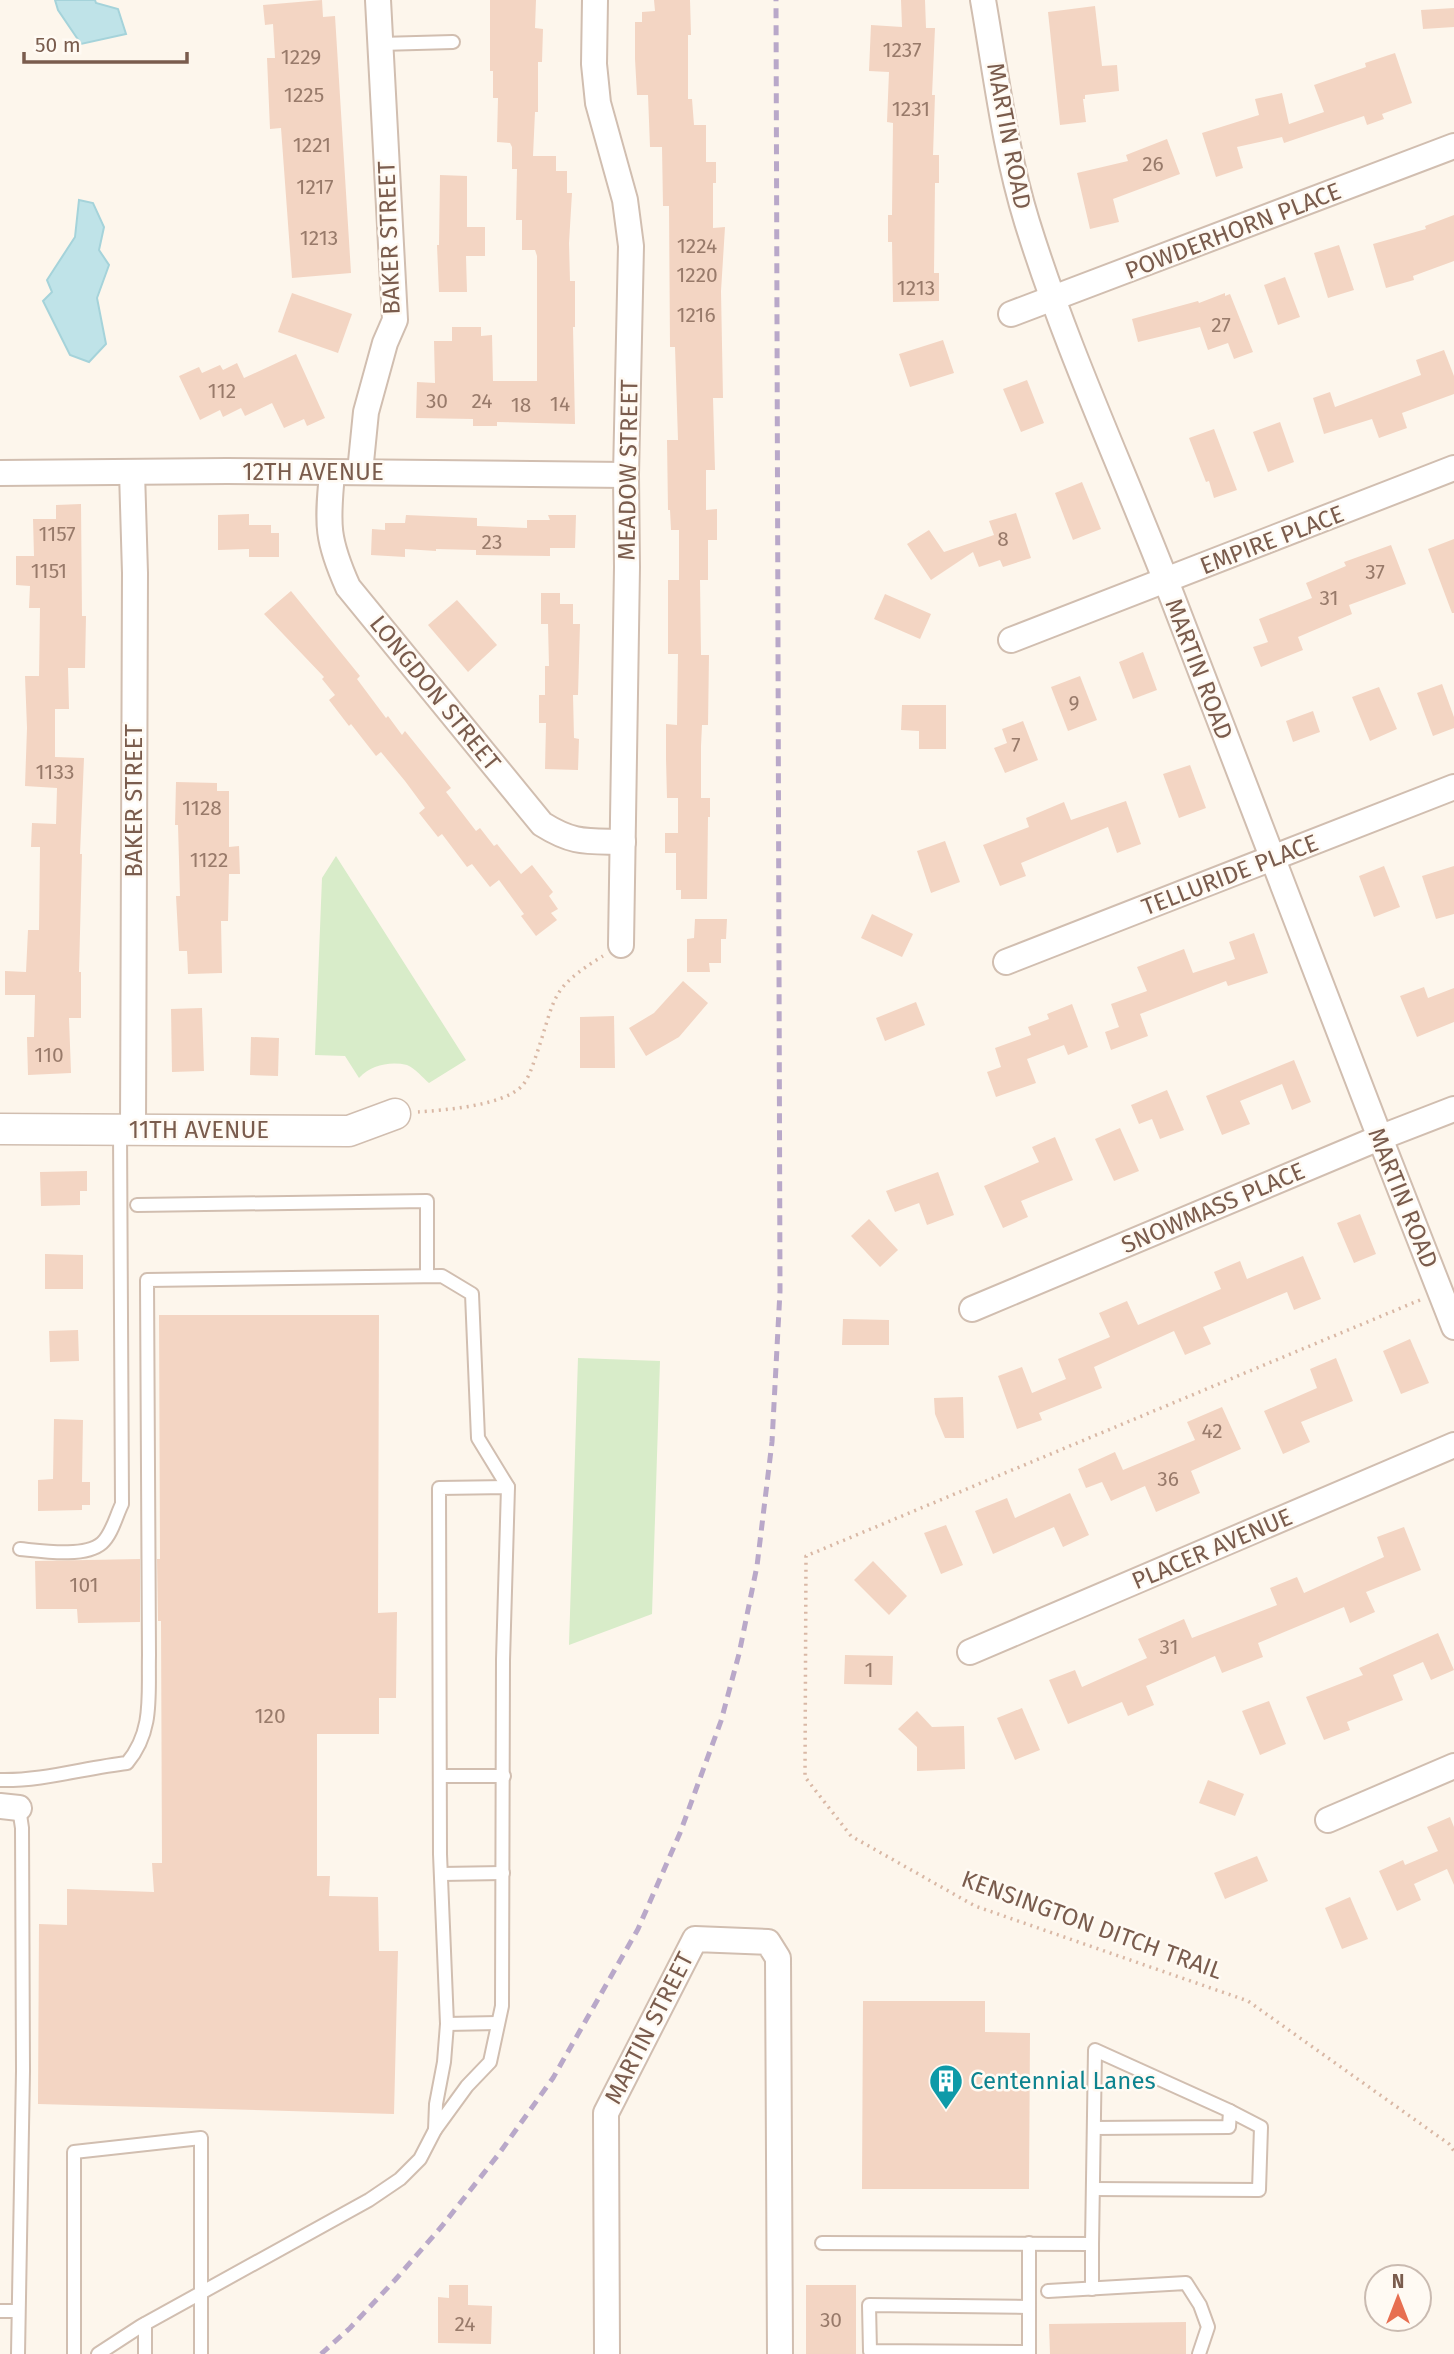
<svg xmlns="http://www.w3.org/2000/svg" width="1454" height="2354" viewBox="0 0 1454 2354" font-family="'Fira Sans',sans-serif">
<rect width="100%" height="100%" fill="#fdf6ec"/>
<g fill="#d8ecc9">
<path d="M336 856 466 1060 429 1083C423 1078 415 1068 407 1065 390 1061 371 1065 359 1078L345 1056 315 1055 322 878Z"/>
<path d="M578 1358 660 1361 652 1614 569 1645Z"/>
</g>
<g fill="#bfe3e8" stroke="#a5d3da" stroke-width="2">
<path d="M55 0H95L96 3 118 9 126 34 81 44 58 10Z"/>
<path d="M79 200 93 203 104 227 99 250 109 265 97 298 106 344 89 362 70 355 43 301 52 292 47 280 75 237Z"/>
</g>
<g fill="#f3d5c3">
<path d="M322 0 323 17 335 16 351 273 292 278 281 128 270 129 267 58H275L273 24 265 25 263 5Z"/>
<path d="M490 0H536L535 28 543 29 542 62H538V112H535L533 156H556V171H567V193H572L569 243 570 281H575V327H573L575 424 497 422V426H473V419L416 418 417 382 435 383 434 341H452V327H481V336L492 335 493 381H537V256L535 250H522V220H516L517 169H512V147L510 143 497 142 498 98H493V71H490Z"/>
<path d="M654 0H690L691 35H688V99H692L694 125H706V162H716V183H713V228L725 227 721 291 723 398H713L715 470H706V510L717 509V540H708V580H700L701 655H709L708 725H702L701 746V798H710V817H708L707 899H681V890H676V853H665V833H678V798H667L666 759V724L677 725 678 654H668V580H679V530H671L670 510H668L667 440H678L675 347H670L669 206H663L662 147H650L648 95H637L635 59V22H642V12L655 11Z"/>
<path d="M901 0H925L926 28H935L932 95H935L933 155H939V183H935L934 273H939V301L893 302 892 242H888V215H892L893 123 887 122 889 72 869 71 871 25 902 27Z"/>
<path d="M1095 6 1102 66 1117 65 1119 91 1085 95V99H1083L1086 122 1060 125 1048 12Z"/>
<path d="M1454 8V27L1423 29 1421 10Z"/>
<path d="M1395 53 1412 103 1382 114 1384 119 1367 125 1364 116 1284 143 1282 137 1237 147 1243 168 1216 177 1202 133 1259 115 1255 99 1282 93 1289 124 1324 112 1314 85 1366 67 1365 63Z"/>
<path d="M1167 139 1180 174 1113 199 1119 222 1090 229 1077 173 1128 161 1126 155Z"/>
<path d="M440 175 467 176V227H485V256H466L467 292H439L437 245H439Z"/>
<path d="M1454 215V261L1413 276 1414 280 1386 288 1373 244 1426 229 1425 226Z"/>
<path d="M1339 245 1354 290 1328 298 1314 253Z"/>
<path d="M1285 277 1300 317 1278 325 1264 285Z"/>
<path d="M292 293 352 314 338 353 278 332Z"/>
<path d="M1225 293V296L1230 294 1253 352 1234 359 1228 343 1208 350 1200 327 1138 342 1132 319 1198 301 1199 303Z"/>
<path d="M943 340 954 373 910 387 899 354Z"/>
<path d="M1444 350 1454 376V394L1402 413 1407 428 1379 438 1372 419 1324 434 1313 398 1330 392 1335 407 1421 375 1416 360Z"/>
<path d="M296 354 325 418 307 426 304 419 284 428 272 403 245 416 241 408 223 417 220 410 200 420 179 376 199 367 202 373 220 365 223 370 237 363 244 378Z"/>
<path d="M1027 380 1044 423 1021 432 1003 389Z"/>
<path d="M1280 422 1294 462 1268 472 1253 432Z"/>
<path d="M1214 429 1237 490 1214 498 1209 481 1206 482 1189 438Z"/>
<path d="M1082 482 1101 529 1073 540 1055 493Z"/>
<path d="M81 504 82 616H86L85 668H68L69 709H55V757L84 758 80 854H82L79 972H81V1018H69L71 1073 28 1075 27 1037H34L35 995H5V971L26 972 28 930H39L40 847H31L32 823 56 824 57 788 25 786 27 728 25 676H39L40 608H29L30 586 16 585V556H34L33 519H56V505Z"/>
<path d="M1016 513 1031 558 1003 567 1000 560 979 567 973 552 931 580 907 544 929 530 944 552 994 535 989 521Z"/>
<path d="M249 514V525H271V533H279V557H249V549L218 550V515Z"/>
<path d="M406 515 477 518V526L527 528V520H550L548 515H576L575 548H550V556L476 555V550L436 549V551L405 549V557L371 555 372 529 385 530V523H405Z"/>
<path d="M1454 539V613H1452L1428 549Z"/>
<path d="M1391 545 1406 584 1349 605 1352 614 1298 637 1303 650 1261 667 1253 647 1268 642 1259 619 1312 598 1306 583 1346 566 1344 562Z"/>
<path d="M291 591 360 676 357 679 386 718 388 716 402 735 405 731 451 788 446 792 476 831 480 828 494 846 497 844 521 874 532 865 553 892 549 896 558 909 551 913 557 920 536 936 521 916 524 914 499 880 490 887 472 864 467 867 442 834 438 837 419 813 425 808 405 781 381 752 376 756 351 724 349 726 329 700 335 695 322 679 324 677 264 614Z"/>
<path d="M541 593H560V604H573V624H580L578 695H573L574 738 579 739 578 770 545 769 546 723H539V695H545V666H549L548 624H541Z"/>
<path d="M885 594 931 614 920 639 874 619Z"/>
<path d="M457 600 497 645 468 672 428 625Z"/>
<path d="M1143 652 1157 690 1133 699 1119 662Z"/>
<path d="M1080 676 1097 720 1068 731 1051 687Z"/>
<path d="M1442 684 1454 717V728L1433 736 1417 693Z"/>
<path d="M1379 687 1397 729 1370 741 1352 697Z"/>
<path d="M902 705H946V749H919V731L901 730Z"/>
<path d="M1313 711 1320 732 1293 742 1286 721Z"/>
<path d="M1023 721 1038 760 1005 773 994 748 1007 743 1002 729Z"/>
<path d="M1190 765 1206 808 1179 818 1163 774Z"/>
<path d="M176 782 217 783V791H229V847L239 846 240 874H229L228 921H221L222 973 188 974 187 951H179L176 896H180L178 825H175Z"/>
<path d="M1126 801 1141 844 1117 853 1108 827 1021 863 1026 876 1000 886 983 845 1029 827 1026 818 1064 802 1071 820Z"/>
<path d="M945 841 960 882 931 893 917 851Z"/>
<path d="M1384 866 1400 907 1374 917 1359 876Z"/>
<path d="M1454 866V914L1436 919 1422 876Z"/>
<path d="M872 914 913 934 902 957 861 938Z"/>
<path d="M695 919H727L726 939H721V963H709L710 972H687V939L694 938Z"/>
<path d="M1254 933 1268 973 1228 986 1226 981 1140 1014 1148 1036 1111 1050 1105 1032 1119 1027 1111 1004 1147 991 1137 967 1184 949 1193 973 1235 959 1229 942Z"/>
<path d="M683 981 708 1003 679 1037 646 1056 629 1028 654 1013Z"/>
<path d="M1424 987 1428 998 1454 988V1022L1417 1037 1400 996Z"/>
<path d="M916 1002 925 1025 885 1041 876 1018Z"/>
<path d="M1072 1004 1088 1047 1068 1055 1064 1045 1027 1059 1036 1083 996 1097 987 1072 1001 1067 995 1048 1031 1035 1028 1027 1049 1019 1047 1014Z"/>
<path d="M202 1008 204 1071 172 1072 171 1009Z"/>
<path d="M614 1016 615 1068H580V1017Z"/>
<path d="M251 1037 279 1038 278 1076 250 1075Z"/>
<path d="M1294 1060 1311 1102 1292 1110 1282 1084 1240 1101 1250 1124 1222 1135 1206 1096Z"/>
<path d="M1167 1090 1184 1130 1160 1139 1152 1119 1139 1124 1131 1105Z"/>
<path d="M1120 1128 1139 1171 1114 1181 1095 1139Z"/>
<path d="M1055 1137 1073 1180 1021 1201 1028 1217 1003 1228 984 1186 1039 1162 1032 1147Z"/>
<path d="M87 1171V1191H80V1205L41 1206 40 1172Z"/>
<path d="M938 1172 954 1215 927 1225 919 1203 895 1212 886 1191Z"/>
<path d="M1360 1214 1376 1254 1354 1263 1337 1223Z"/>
<path d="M869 1219 898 1250 880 1267 851 1236Z"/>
<path d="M45 1254 83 1255V1289H45Z"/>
<path d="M1303 1256 1321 1299 1294 1310 1287 1292 1203 1327 1211 1344 1185 1355 1174 1331 1094 1367 1102 1388 1039 1413 1042 1420 1017 1429 998 1376 1022 1367 1032 1393 1066 1379 1058 1359 1110 1337 1099 1313 1127 1301 1138 1325 1221 1289 1214 1272 1240 1261 1247 1279Z"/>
<path d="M159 1315H379L378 1613 397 1612 396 1698H379V1734H317V1876H330L329 1896 378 1897 379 1951H398L394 2114 38 2104 39 1924 67 1925V1889L154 1892 152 1863H162L161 1621H158L157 1559H160Z"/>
<path d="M843 1319 889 1320V1345H842Z"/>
<path d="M78 1330 79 1361 50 1362 49 1331Z"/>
<path d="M1410 1339 1429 1383 1401 1394 1383 1351Z"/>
<path d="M1336 1358 1353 1401 1301 1422 1310 1442 1283 1454 1264 1411 1317 1388 1310 1369Z"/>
<path d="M963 1397 964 1438H945L935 1414 934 1398Z"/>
<path d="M1222 1407 1241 1449 1191 1471 1200 1493 1156 1512 1145 1486 1111 1501 1102 1482 1086 1488 1078 1469 1115 1452 1123 1470 1195 1440 1187 1422Z"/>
<path d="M54 1419 83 1420 82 1482H90V1505H82V1510L38 1511V1480L53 1479Z"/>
<path d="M1070 1493 1089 1535 1063 1547 1054 1527 993 1554 975 1511 1007 1498 1015 1518Z"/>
<path d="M946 1525 963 1565 941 1574 924 1533Z"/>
<path d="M1404 1527 1421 1570 1366 1592 1375 1612 1350 1623 1344 1607 1258 1643 1263 1657 1222 1673 1215 1656 1146 1686 1154 1705 1128 1716 1122 1702 1068 1724 1049 1680 1075 1670 1082 1687 1147 1658 1138 1639 1184 1619 1192 1638 1277 1605 1270 1588 1297 1577 1304 1593 1384 1557 1377 1537Z"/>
<path d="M140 1559V1622L78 1623 77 1609H36L35 1561Z"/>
<path d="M873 1561 907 1596 889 1615 854 1580Z"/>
<path d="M1438 1633 1454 1670 1431 1680 1423 1662 1393 1675 1403 1700 1347 1722 1350 1730 1324 1740 1306 1697 1363 1675 1359 1668Z"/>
<path d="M845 1655 893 1656 892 1685 844 1684Z"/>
<path d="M1269 1701 1286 1744 1260 1755 1242 1711Z"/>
<path d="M1022 1708 1040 1750 1015 1760 997 1718Z"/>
<path d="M917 1711 932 1727 964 1726 965 1769 917 1771V1747L898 1729Z"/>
<path d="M1208 1780 1244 1794 1235 1816 1199 1803Z"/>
<path d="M1450 1817 1454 1827V1885L1447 1869 1414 1884 1421 1900 1397 1911 1379 1871 1403 1860 1405 1865 1438 1851 1427 1827Z"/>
<path d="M1257 1856 1268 1881 1225 1899 1214 1873Z"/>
<path d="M1350 1897 1368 1939 1342 1949 1325 1908Z"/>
<path d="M863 2001H985V2032L1030 2033 1029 2189H862Z"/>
<path d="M449 2285H468V2305L492 2306 491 2344 438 2343V2297L449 2298Z"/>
<rect x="806" y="2285" width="50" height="69"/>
<path d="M1186 2322V2354H1050L1049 2324Z"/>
</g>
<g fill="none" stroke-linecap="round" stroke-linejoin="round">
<g stroke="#d1beb0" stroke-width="16">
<g id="service">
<path d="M380 44 453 42"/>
<path d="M137 1205 427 1201V1276"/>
<path d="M508 1487 503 1660 502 2006 490 2062 467 2086 435 2130 436 2104 444 2062 447 2024 440 1854 439 1488Z"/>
<path d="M20 1549C41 1551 85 1558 102 1543 112 1534 116 1516 122 1504L120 1130"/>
<path d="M440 1776H504"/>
<path d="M0 1780C43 1781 84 1768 127 1763 154 1731 148 1695 149 1655L147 1280 442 1276 472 1294 478 1438 508 1487"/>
<path d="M441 1874 503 1873"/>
<path d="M447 2024 498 2023"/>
<path d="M1093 2189 1259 2190 1261 2127 1230 2111"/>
<path d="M822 2243 1092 2244 1095 2050 1230 2111 1229 2127 1094 2128"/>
<path d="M1029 2243V2354"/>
<path d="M1092 2244V2289"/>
<path d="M1048 2291 1186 2283 1200 2305 1208 2327 1199 2354"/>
<path d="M1029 2307 869 2305 870 2351 1029 2352"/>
<path d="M0 2311H18"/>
<path d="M145 2324V2354"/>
<path d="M18 2354 23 2071 22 1828 19 1808"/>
<path d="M74 2354V2152L201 2138V2354"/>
<path d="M98 2354 141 2326 369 2200 400 2179 420 2159 435 2130"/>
</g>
</g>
<g stroke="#d1beb0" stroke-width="28">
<g id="minor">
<path d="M595 0 594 64 598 103 625 200 631 246 626 475 627 567 621 945"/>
<path d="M983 0C996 74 1005 151 1027 222 1067 351 1125 474 1173 599 1265 843 1359 1085 1454 1327"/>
<path d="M1011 314 1454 146"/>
<path d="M132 472 135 573 133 1129"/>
<path d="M360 472 366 412 385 343 395 320 378 0"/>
<path d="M0 473 227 471 626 475"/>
<path d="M332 474C327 525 327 540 348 587L542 824C574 844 586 841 623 842"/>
<path d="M1011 640 1454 468"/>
<path d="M1006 962 1454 787"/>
<path d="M972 1309 1379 1138 1454 1109"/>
<path d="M970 1652 1454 1445"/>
<path d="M0 1806 19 1808"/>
<path d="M1328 1820 1454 1766"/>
<path d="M607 2354 606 2113 695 1939 768 1942 778 1958 780 2354"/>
</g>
</g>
<g stroke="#d1beb0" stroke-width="33">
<path id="tertiary" d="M0 1129 349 1131 395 1114"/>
</g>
<g stroke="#d9b8a5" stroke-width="3.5" stroke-dasharray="2 5" stroke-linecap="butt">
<path d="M418 1112C444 1110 501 1106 521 1087 529 1079 533 1064 537 1053 556 997 549 989 603 956"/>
<path d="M1420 1300 806 1556 805 1777 851 1836 975 1906 1248 2001 1449 2144 1454 2151"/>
</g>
<use href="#service" stroke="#fff" stroke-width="12"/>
<use href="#minor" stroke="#fff" stroke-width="24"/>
<use href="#tertiary" stroke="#fff" stroke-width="30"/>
<path stroke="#b9a8c9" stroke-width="5" stroke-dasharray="10 7" stroke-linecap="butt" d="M321 2354 350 2328 395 2280 442 2226 498 2155 553 2078 638 1929 680 1833 721 1721 739 1654 757 1566 772 1442 780 1291 776 0"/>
</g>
<defs>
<g id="building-pin" transform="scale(1.75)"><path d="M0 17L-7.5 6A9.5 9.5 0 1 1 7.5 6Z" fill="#0f9aa8" stroke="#fffaf3"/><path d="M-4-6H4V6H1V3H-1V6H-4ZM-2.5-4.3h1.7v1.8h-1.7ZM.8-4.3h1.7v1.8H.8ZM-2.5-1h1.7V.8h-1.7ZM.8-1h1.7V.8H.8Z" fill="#fff"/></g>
</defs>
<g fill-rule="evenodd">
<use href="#building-pin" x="946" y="2081"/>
</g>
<g text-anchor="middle" stroke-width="5" stroke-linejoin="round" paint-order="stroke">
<g font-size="21" fill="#987a6a">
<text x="902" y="57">1237</text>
<text x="301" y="64">1229</text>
<text x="304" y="102">1225</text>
<text x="911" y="116">1231</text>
<text x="312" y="152">1221</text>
<text x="1153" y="171">26</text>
<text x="315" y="194">1217</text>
<text x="319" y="245">1213</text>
<text x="697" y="253">1224</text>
<text x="697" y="282">1220</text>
<text x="916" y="295">1213</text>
<text x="696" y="322">1216</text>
<text x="1221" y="332">27</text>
<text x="222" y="398">112</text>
<text x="437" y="408">30</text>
<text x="482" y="408">24</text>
<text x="560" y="411">14</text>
<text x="521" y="412">18</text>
<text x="57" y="541">1157</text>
<text x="1003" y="546">8</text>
<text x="492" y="549">23</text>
<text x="49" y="578">1151</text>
<text x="1375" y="579">37</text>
<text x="1329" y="605">31</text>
<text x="1074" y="710">9</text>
<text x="1016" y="752">7</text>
<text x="55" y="779">1133</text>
<text x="202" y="815">1128</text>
<text x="209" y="867">1122</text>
<text x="49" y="1062">110</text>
<text x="1212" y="1438">42</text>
<text x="1168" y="1486">36</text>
<text x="84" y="1592">101</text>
<text x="1169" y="1654">31</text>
<text x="869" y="1677">1</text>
<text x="270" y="1723">120</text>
<text x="831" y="2327">30</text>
<text x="465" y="2331">24</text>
</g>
<g font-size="24" fill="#7a5c4d" stroke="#fffaf3">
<text transform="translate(1009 136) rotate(79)" y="8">MARTIN ROAD</text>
<text transform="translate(1233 231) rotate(-21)" y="8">POWDERHORN PLACE</text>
<text transform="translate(389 238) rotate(-92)" y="8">BAKER STREET</text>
<text transform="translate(628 470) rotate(-89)" y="8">MEADOW STREET</text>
<text x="313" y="480">12TH AVENUE</text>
<text transform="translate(1272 540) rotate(-21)" y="8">EMPIRE PLACE</text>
<text transform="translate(1199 669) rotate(69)" y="8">MARTIN ROAD</text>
<text transform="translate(435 693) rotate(51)" y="8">LONGDON STREET</text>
<text transform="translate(134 801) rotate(-90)" y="8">BAKER STREET</text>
<text transform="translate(1230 875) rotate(-21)" y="8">TELLURIDE PLACE</text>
<text x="199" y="1138">11TH AVENUE</text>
<text transform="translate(1403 1198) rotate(68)" y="8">MARTIN ROAD</text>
<text transform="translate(1213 1208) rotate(-23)" y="8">SNOWMASS PLACE</text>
<text transform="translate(1212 1549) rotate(-23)" y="8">PLACER AVENUE</text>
<text transform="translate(1092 1925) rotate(20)" y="8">KENSINGTON DITCH TRAIL</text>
<text transform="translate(649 2028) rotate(-63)" y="8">MARTIN STREET</text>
</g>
<g font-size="24" fill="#0d838f" stroke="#fffaf3" text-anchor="start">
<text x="970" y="2089">Centennial Lanes</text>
</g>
</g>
<g transform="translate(1398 2298)"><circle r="33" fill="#fffaf3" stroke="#cabbb1" stroke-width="2"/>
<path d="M0-5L12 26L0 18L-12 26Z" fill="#e76f51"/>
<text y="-10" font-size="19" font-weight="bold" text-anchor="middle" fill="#7a5c4d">N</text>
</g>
<path d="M24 52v10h163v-10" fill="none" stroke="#7a5c4d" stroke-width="3.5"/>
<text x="35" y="52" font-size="21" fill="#7a5c4d" stroke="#fffaf3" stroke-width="5" paint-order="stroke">50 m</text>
</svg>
